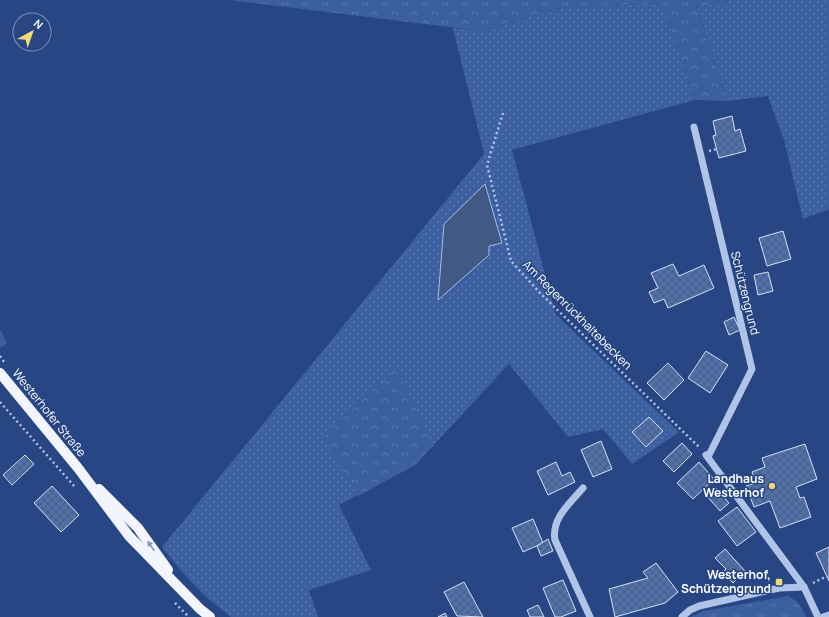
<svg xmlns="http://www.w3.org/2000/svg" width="829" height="617" viewBox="0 0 829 617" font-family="Manrope,sans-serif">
<defs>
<pattern id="grass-dots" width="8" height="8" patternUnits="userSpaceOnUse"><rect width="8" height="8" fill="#3c5fa0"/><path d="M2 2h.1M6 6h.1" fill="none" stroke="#5977ae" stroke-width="1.8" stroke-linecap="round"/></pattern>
<pattern id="forest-crowns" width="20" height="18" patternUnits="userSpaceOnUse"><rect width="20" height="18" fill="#3c5fa0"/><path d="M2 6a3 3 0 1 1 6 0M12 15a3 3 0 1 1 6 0" fill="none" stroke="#5977ae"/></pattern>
<pattern id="park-tufts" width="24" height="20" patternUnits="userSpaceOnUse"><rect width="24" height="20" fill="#3c5fa0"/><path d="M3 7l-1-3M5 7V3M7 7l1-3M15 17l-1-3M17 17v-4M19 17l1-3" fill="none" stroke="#5977ae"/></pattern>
<pattern id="building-cross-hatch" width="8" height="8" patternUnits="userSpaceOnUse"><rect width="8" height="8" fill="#5070ab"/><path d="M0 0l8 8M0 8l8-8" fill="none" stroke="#4e5c77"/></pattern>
</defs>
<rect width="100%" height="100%" fill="#274683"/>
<g fill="url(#grass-dots)">
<path d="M739 0H829V209L803 219 784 140 768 96 728 101 696 5Z"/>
<path d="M662 3 695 100 512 150 556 315 679 432 632 464 603 429 568 437 509 364 415 465 339 505 371 570 309 590 318 617H231L206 597 182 572 162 547 484 154 453 28 482 31 560 8Z"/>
</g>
<g fill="url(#forest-crowns)">
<path d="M230 0H739L696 6 728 101 695 100 662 3 560 8 482 31Z"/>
<path d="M0 329 7 343 0 348Z"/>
<path d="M397 368 433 446 415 465 358 496 323 437Z"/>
</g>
<path fill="url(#park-tufts)" d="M788 596C798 601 802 607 806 617H691L704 611Z"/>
<path fill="#425985" stroke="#a5bde7" d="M485 184 502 243 489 246V255L438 300 444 224Z"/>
<g fill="url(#building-cross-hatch)" stroke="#d4e0f6">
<path d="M732 116 735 131 740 129 746 151 719 158 713 136 716 135 713 121Z"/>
<path d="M783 231 791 259 767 266 759 238Z"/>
<path d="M673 264 679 276 704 265 714 288 668 308 664 299 654 303 649 292 658 288 651 273Z"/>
<path d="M768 272 773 291 758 295 754 275Z"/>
<path d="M734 317 740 330 729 335 724 322Z"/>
<path d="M706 351 728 365 710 393 688 378Z"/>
<path d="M668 363 684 380 664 400 647 383Z"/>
<path d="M649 417 663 431 646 447 632 432Z"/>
<path d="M601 441 612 469 593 477 581 450Z"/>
<path d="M682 443 692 454 674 472 663 461Z"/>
<path d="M805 444 817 479 796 487 800 498 804 497 811 517 780 528 770 501 754 507 746 486 756 483 752 472 765 467 762 458Z"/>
<path d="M25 455 34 464 12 485 3 475Z"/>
<path d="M556 462 562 476 570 472 575 482 548 495 537 471Z"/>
<path d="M699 462 714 479 693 499 677 483Z"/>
<path d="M52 486 79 515 61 532 34 503Z"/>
<path d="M715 487 729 503 720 511 706 495Z"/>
<path d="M737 507 756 532 737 546 718 521Z"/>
<path d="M533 519 543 543 523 552 512 528Z"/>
<path d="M548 539 553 551 541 556 537 546Z"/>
<path d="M829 547V581L816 553Z"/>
<path d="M725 549 745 571 733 583 723 572 726 569 715 558Z"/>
<path d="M656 563 678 592 665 603 615 617 609 589 648 578 643 572Z"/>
<path d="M563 580 576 611 561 617H555L543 588Z"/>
<path d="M464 582 483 617 457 616 444 592Z"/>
<path d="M538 605 544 617H530L527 610Z"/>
<path d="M445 613 447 617H438Z"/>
</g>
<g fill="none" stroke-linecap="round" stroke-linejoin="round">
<g stroke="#b0c4e7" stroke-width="2.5" stroke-dasharray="2 3" stroke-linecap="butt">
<path d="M503 113 487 165 511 261 541 294 700 448"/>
<path d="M709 151 717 149"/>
<path d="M0 356 4 362"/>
<path d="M0 402 75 487"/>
<path d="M813 583 827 576"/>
<path d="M175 603 188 616"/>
</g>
<g stroke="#b0c4e7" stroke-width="7">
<path d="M694 127 752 369 708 457"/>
<path d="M706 455 804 587 818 617"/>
<path d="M583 488C570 503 551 519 555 540L590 617"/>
<path d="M682 617 690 610 699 606 779 588 804 587"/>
<path d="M823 617 829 615"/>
</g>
<g stroke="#f2f5fd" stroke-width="10">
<path d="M0 373 78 468 129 536 200 609 210 617"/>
<path d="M99 489 138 528 168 570"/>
</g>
</g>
<defs><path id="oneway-solid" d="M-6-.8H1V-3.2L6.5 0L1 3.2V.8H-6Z"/></defs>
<use fill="#8295ba" href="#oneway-solid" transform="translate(151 546) rotate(-125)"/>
<g fill="#efd876" stroke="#274683" stroke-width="1.5">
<circle cx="772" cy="486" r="4"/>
<rect x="775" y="578" width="8" height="8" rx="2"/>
</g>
<g text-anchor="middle" stroke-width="3" stroke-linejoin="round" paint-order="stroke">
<g font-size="12" fill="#fff" stroke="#274683">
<text transform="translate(745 293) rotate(76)" y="4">Schützengrund</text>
<text transform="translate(577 315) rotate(45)" y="4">Am Regenrückhaltebecken</text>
<text transform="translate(49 413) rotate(51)" y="4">Westerhofer Straße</text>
</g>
<g font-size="12" font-weight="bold" fill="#fff" stroke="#274683" text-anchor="end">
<text x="764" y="483">Landhaus<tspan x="764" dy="14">Westerhof</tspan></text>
<text x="771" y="579">Westerhof,<tspan x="771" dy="14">Schützengrund</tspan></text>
</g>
</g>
<g transform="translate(32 32) rotate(40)"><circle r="19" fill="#274683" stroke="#7d90b5"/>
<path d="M0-3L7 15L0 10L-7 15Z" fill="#efd876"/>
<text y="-6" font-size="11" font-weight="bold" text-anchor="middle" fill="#ffffff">N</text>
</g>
</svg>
